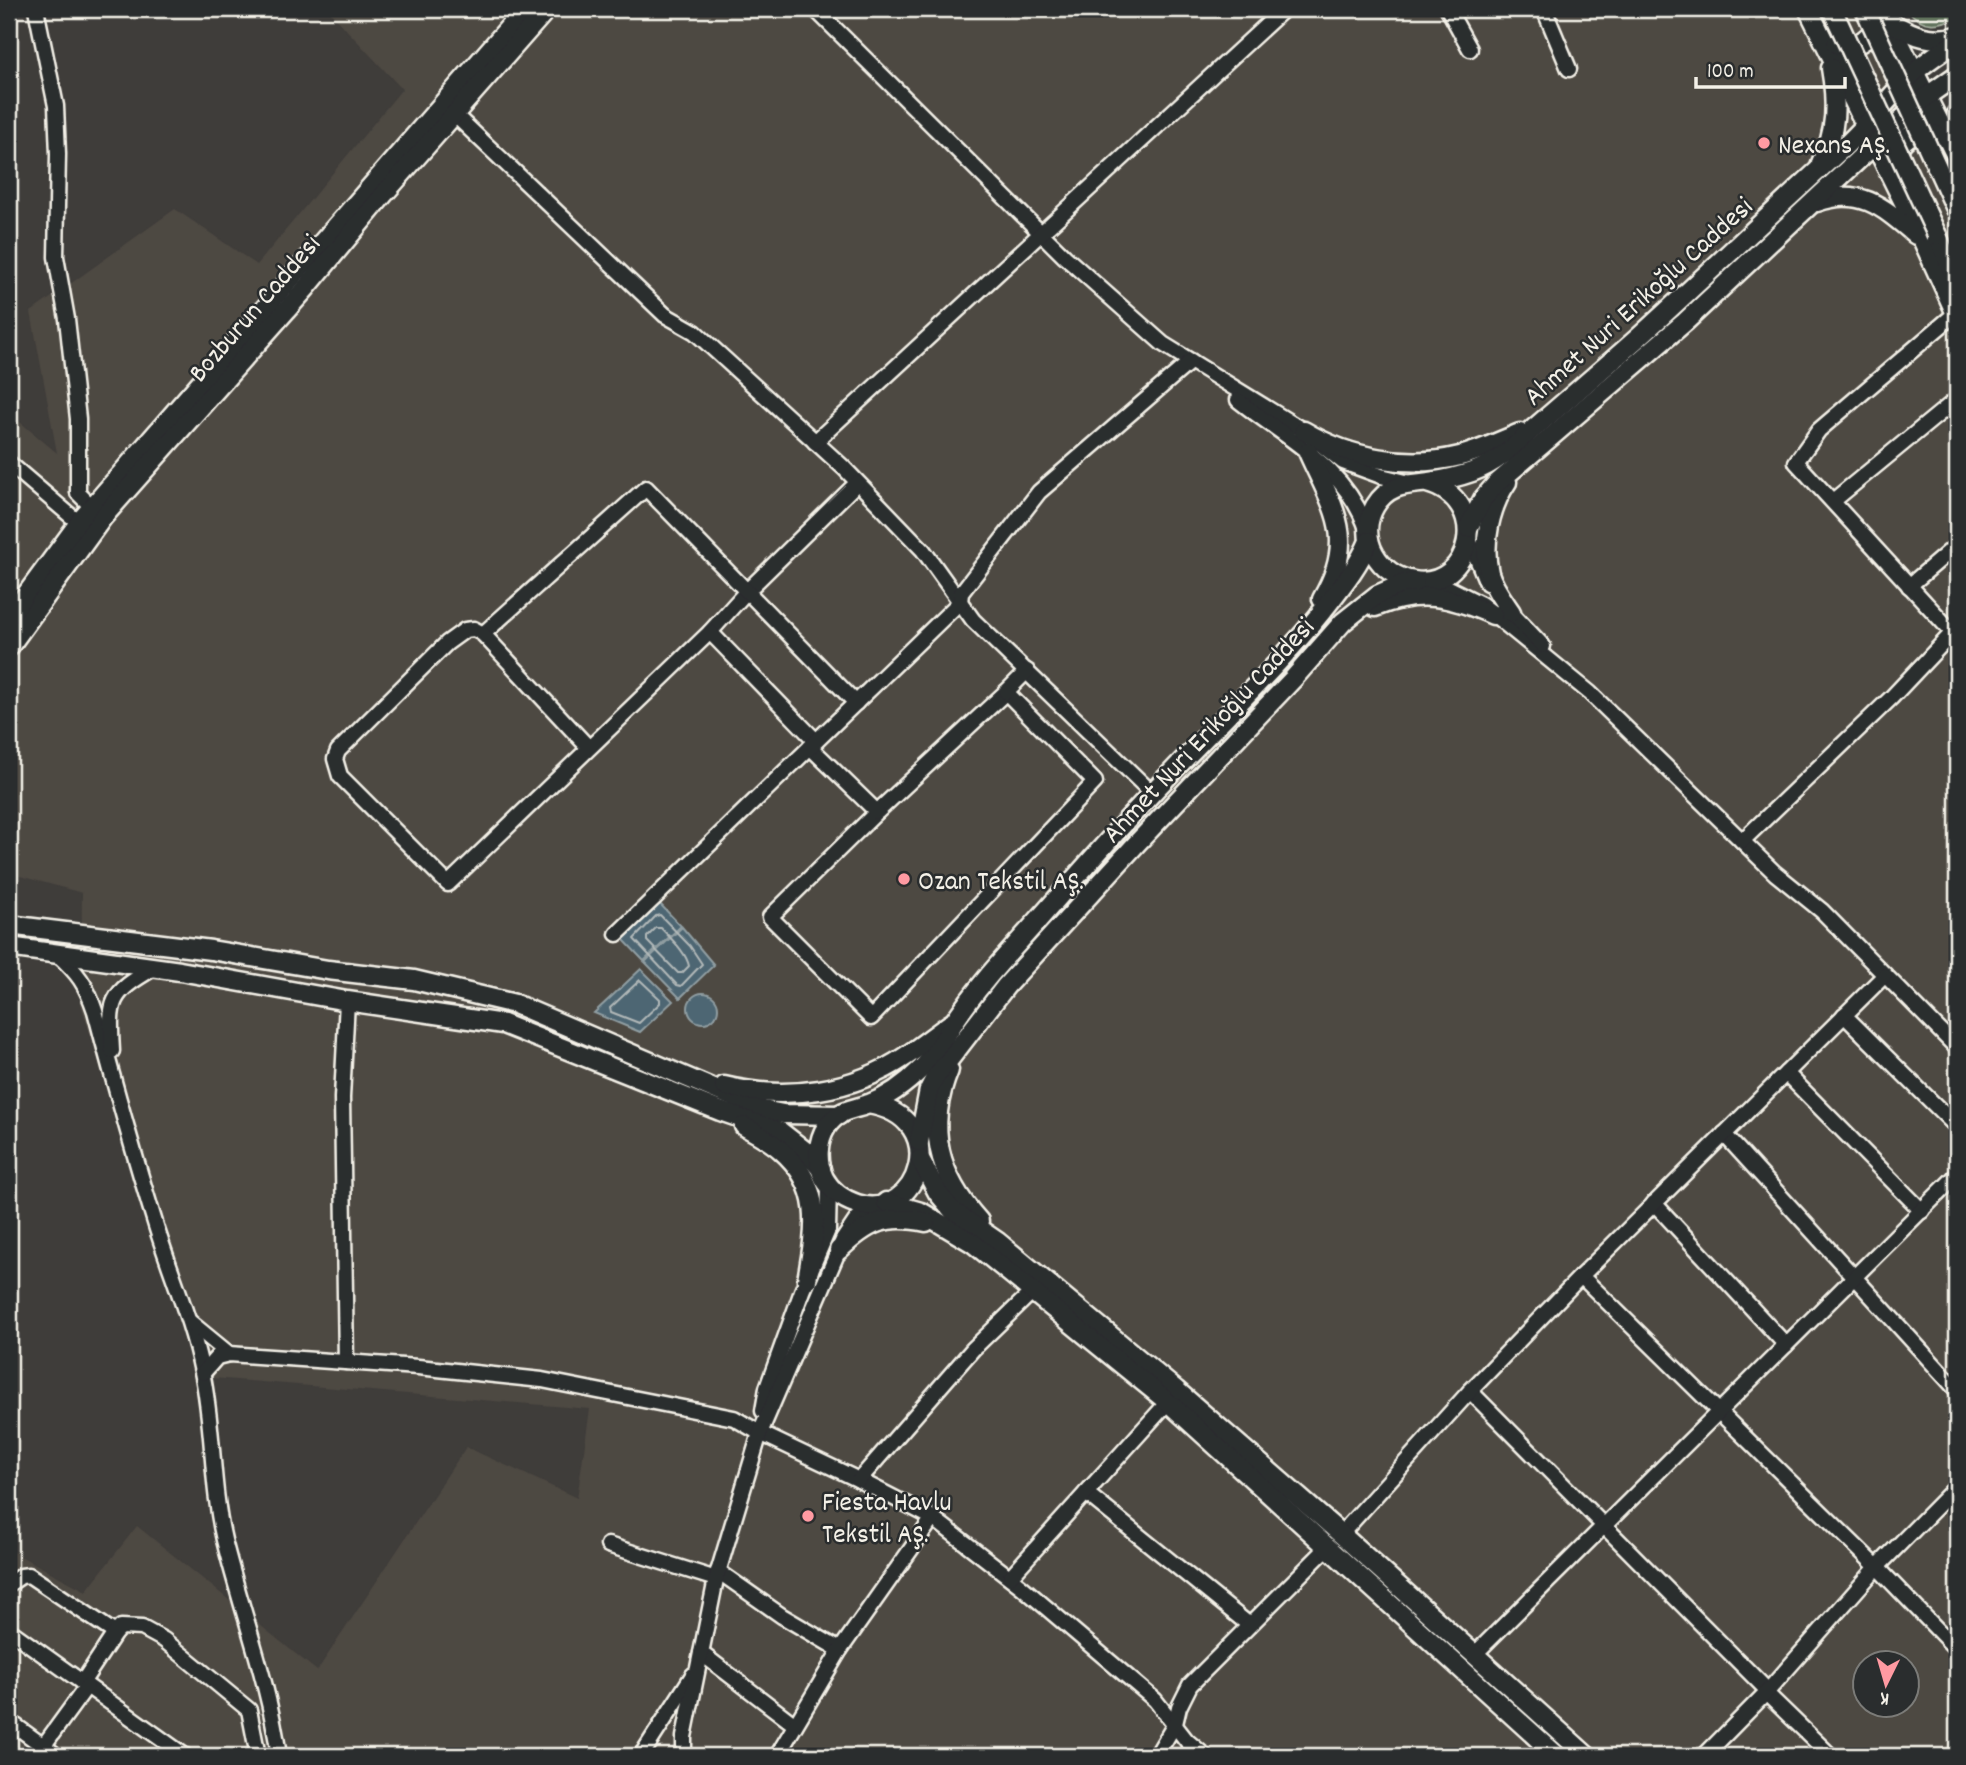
<svg xmlns="http://www.w3.org/2000/svg" width="1966" height="1765" viewBox="0 0 1966 1765" font-family="Dekko,sans-serif">
<rect width="100%" height="100%" fill="#3f3d3a"/>
<filter id="ink" filterUnits="userSpaceOnUse"><feTurbulence type="fractalNoise" baseFrequency=".0143" numOctaves="2"/><feDisplacementMap in="SourceGraphic" scale="14" xChannelSelector="R" yChannelSelector="G"/><feConvolveMatrix kernelMatrix="1 2 1 2 8 2 1 2 1" color-interpolation-filters="sRGB"/></filter>
<g filter="url(#ink)">
<path fill="#4d4842" fill-rule="evenodd" d="M327 9H1876L1957 175V1756H9V1550L86 1591 137 1526 317 1671 466 1447 577 1498 590 1409 200 1377 81 1005 82 893 9 873V413L57 453 31 312 175 209 257 265 402 89ZM1864 1664H1906V1706H1864Z"/>
<path fill="#5e715a" stroke="#a9b1a1" stroke-width="2" d="M1907 9H1957V16C1939 27 1921 27 1907 9Z"/>
<g fill="#4e6673" stroke="#909ea2" stroke-width="2">
<path d="M659 903 681 926 644 961 622 938Z"/>
<path d="M682 927 714 965 680 998 645 962Z"/>
<path d="M641 969 673 1001 640 1032 594 1013Z"/>
<circle cx="703" cy="1008" r="15"/>
</g>
<g fill="none" stroke-linecap="round" stroke-linejoin="round">
<g stroke="#b2b9b9" stroke-width="2">
<path d="M660 915 690 946 702 964 681 986 677 985 634 939 656 916Z"/>
<path d="M656 928H661C672 940 686 952 689 966L682 973H678L647 941V937Z"/>
<path d="M640 980 660 999V1003L639 1023 611 1012 610 1008Z"/>
</g>
<g stroke="#f4f1e8" stroke-width="19">
<g id="minor">
<path d="M36 9 56 106 58 154 56 257 67 319 78 419V493L92 507"/>
<path d="M815 9 1065 257 1163 344 1304 431 1343 462 1381 476 1410 483"/>
<path d="M1448 9 1470 49"/>
<path d="M1544 9 1569 69"/>
<path d="M455 115 665 315 695 332 844 468 923 550 973 620 1152 793"/>
<path d="M1238 400C1288 440 1347 467 1368 532"/>
<path d="M815 442 1284 9"/>
<path d="M9 463 85 528"/>
<path d="M1833 501 1957 399"/>
<path d="M1468 537 1487 583"/>
<path d="M1425 582 1447 587 1481 604 1590 693 1775 873 1822 911 1957 1048"/>
<path d="M1909 586 1957 545"/>
<path d="M1504 605 1543 646"/>
<path d="M710 632 747 591 857 483"/>
<path d="M1953 633 1796 462 1819 430 1956 313"/>
<path d="M483 634 646 488 856 703"/>
<path d="M1006 692 1095 782 871 1018 770 917 877 812Z"/>
<path d="M1006 692 1027 671"/>
<path d="M810 747 877 812"/>
<path d="M589 748 483 634 474 629 465 630 447 643 338 751 335 759 340 776 448 884 710 632 816 741"/>
<path d="M1742 841 1891 698 1957 628"/>
<path d="M617 934 960 602 961 593 1039 492 1191 361"/>
<path d="M57 954C78 973 86 984 95 1011 114 1083 134 1155 156 1226 171 1274 192 1322 202 1372 214 1428 211 1485 224 1540 242 1613 269 1683 279 1756"/>
<path d="M1844 1015 1957 1127"/>
<path d="M112 1051C109 1000 109 994 154 968"/>
<path d="M1786 1073 1922 1211"/>
<path d="M1724 1134 1957 1390"/>
<path d="M1654 1203 1786 1345"/>
<path d="M1581 1276 1877 1567 1957 1650"/>
<path d="M190 1322 229 1354"/>
<path d="M346 1362 342 1098 347 1001"/>
<path d="M203 1373 217 1357 229 1354 418 1367 542 1380 734 1418 760 1433 859 1480 933 1518 1022 1587 1155 1700 1187 1741 1205 1756"/>
<path d="M1470 1391 1768 1691"/>
<path d="M763 1411 767 1388 802 1291 828 1230 829 1186"/>
<path d="M859 1480 973 1349 1033 1291"/>
<path d="M1086 1493 1248 1624"/>
<path d="M1341 1534 1470 1391 1581 1276 1885 975"/>
<path d="M608 1545 716 1579"/>
<path d="M718 1571 782 1616 840 1650"/>
<path d="M1010 1577 1168 1402"/>
<path d="M9 1584 21 1576 29 1575 115 1633"/>
<path d="M9 1630 185 1756"/>
<path d="M701 1653 795 1725"/>
<path d="M1475 1654 1957 1175"/>
<path d="M82 1683 115 1633 121 1627 142 1628 164 1640 249 1710 258 1756"/>
<path d="M1766 1693 1831 1756"/>
<path d="M9 1721 57 1756"/>
<path d="M36 1756 87 1686"/>
<path d="M641 1756 693 1675"/>
<path d="M684 1756V1737L716 1579 760 1433 843 1240 857 1219 875 1205"/>
<path d="M777 1756 840 1650 933 1518"/>
<path d="M1156 1756 1175 1724 1179 1707 1190 1685 1328 1547"/>
<path d="M1704 1756 1766 1693 1877 1567 1957 1486"/>
</g>
</g>
<g stroke="#f4f1e8" stroke-width="23">
<g id="major">
<path d="M1808 9 1923 241 1957 316"/>
<path d="M1883 9 1957 158"/>
<path d="M1892 23C1914 36 1932 43 1957 36"/>
<path d="M1836 44C1858 51 1874 36 1879 16"/>
<path d="M1956 150 1955 139 1957 113"/>
<path d="M1893 161C1901 137 1911 130 1937 135"/>
<path d="M1821 163C1837 131 1837 102 1831 68"/>
<path d="M1817 202C1861 186 1884 208 1916 235"/>
<path d="M1937 235 1957 282"/>
<path d="M1304 431C1349 458 1408 469 1460 456 1480 451 1500 441 1520 433"/>
<path d="M1308 452C1333 508 1358 538 1322 599"/>
<path d="M1507 482C1490 507 1482 543 1489 573 1493 587 1503 600 1511 612"/>
<path d="M1427 483C1493 501 1471 590 1414 581 1379 576 1356 538 1375 506 1389 483 1408 485 1430 482 1444 480 1458 477 1472 472 1495 464 1514 447 1532 430 1568 399 1604 368 1640 336 1709 273 1776 208 1846 145 1870 123 1890 95 1915 72 1927 60 1943 51 1957 41"/>
<path d="M1468 528 1483 499 1496 484 1685 322 1874 145 1927 96 1957 75"/>
<path d="M1375 607C1420 589 1450 596 1493 615"/>
<path d="M9 618 81 520 525 9"/>
<path d="M9 647 103 517 306 288 384 194 547 9"/>
<path d="M9 925 211 950 328 970 414 980 515 1004 763 1110 783 1114 839 1115"/>
<path d="M9 947 180 971 347 1001 503 1024 720 1111 781 1132 804 1150 821 1169"/>
<path d="M949 1070C925 1128 939 1177 979 1221"/>
<path d="M724 1086C786 1101 853 1092 906 1056 921 1046 936 1034 950 1024"/>
<path d="M868 1104C955 1118 918 1224 857 1204 842 1199 831 1191 824 1178 816 1162 817 1141 827 1126 841 1108 850 1111 869 1104 888 1097 908 1082 922 1068 937 1054 945 1036 956 1019 980 983 1010 952 1039 919 1090 861 1141 803 1196 747 1239 702 1285 658 1324 609 1341 587 1358 567 1369 541"/>
<path d="M744 1126C756 1133 770 1140 781 1150 824 1187 816 1229 807 1280"/>
<path d="M919 1142 929 1090 935 1078 1006 986 1138 842 1293 679 1343 622 1377 595 1402 584 1415 582"/>
<path d="M920 1159 938 1193 953 1211 998 1242 1176 1390 1333 1527 1587 1756"/>
<path d="M886 1202 921 1212 973 1243 1168 1402 1557 1756"/>
<path d="M839 1250C867 1223 886 1213 926 1222"/>
</g>
</g>
<use href="#minor" stroke="#2a2d2e" stroke-width="14"/>
<use href="#major" stroke="#2a2d2e" stroke-width="18"/>
<g stroke="#f4f1e8" stroke-width="23" stroke-linecap="butt">
<g id="major-bridge">
<path d="M1832 9 1937 235"/>
<path d="M1865 9 1957 211"/>
</g>
</g>
<use href="#major-bridge" stroke="#2a2d2e" stroke-width="18"/>
</g>
</g>
<g fill="#ff9aa2" stroke="#2a2d2e" stroke-width="2.5">
<circle cx="1764" cy="143" r="7"/>
<circle cx="904" cy="879" r="7"/>
<circle cx="808" cy="1516" r="7"/>
</g>
<g text-anchor="middle" stroke-width="5" stroke-linejoin="round" paint-order="stroke">
<g font-size="28" fill="#f4f1e8" stroke="#2a2d2e" text-anchor="start">
<text x="1778" y="153">Nexans AŞ.</text>
<text x="918" y="889">Ozan Tekstil AŞ.</text>
<text x="822" y="1510">Fiesta Havlu<tspan x="822" dy="32">Tekstil AŞ.</tspan></text>
</g>
<g font-size="28" fill="#f4f1e8" stroke="#2a2d2e">
<text transform="translate(1637 300) rotate(-42)" y="10">Ahmet Nuri Erikoğlu Caddesi</text>
<text transform="translate(253 307) rotate(-49)" y="10">Bozburun Caddesi</text>
<text transform="translate(1207 729) rotate(-47)" y="10">Ahmet Nuri Erikoğlu Caddesi</text>
</g>
</g>
<rect width="1966" height="1765" fill="none" stroke="#2a2d2e" stroke-width="35"/>
<rect x="18" y="18" width="1931" height="1730" fill="none" stroke="#f4f1e8" stroke-width="2.5" filter="url(#ink)"/>
<g transform="translate(1886 1684) rotate(185)"><circle r="33" fill="#2a2d2e" stroke="#7b7b78" stroke-width="2"/>
<path d="M0-5L12 26L0 18L-12 26Z" fill="#ff9aa2"/>
<text y="-10" font-size="19" font-weight="bold" text-anchor="middle" fill="#f4f1e8">K</text>
</g>
<path d="M1696 77v10h149v-10" fill="none" stroke="#f4f1e8" stroke-width="3.5"/>
<text x="1707" y="77" font-size="21" fill="#f4f1e8" stroke="#2a2d2e" stroke-width="5" paint-order="stroke">100 m</text>
</svg>
